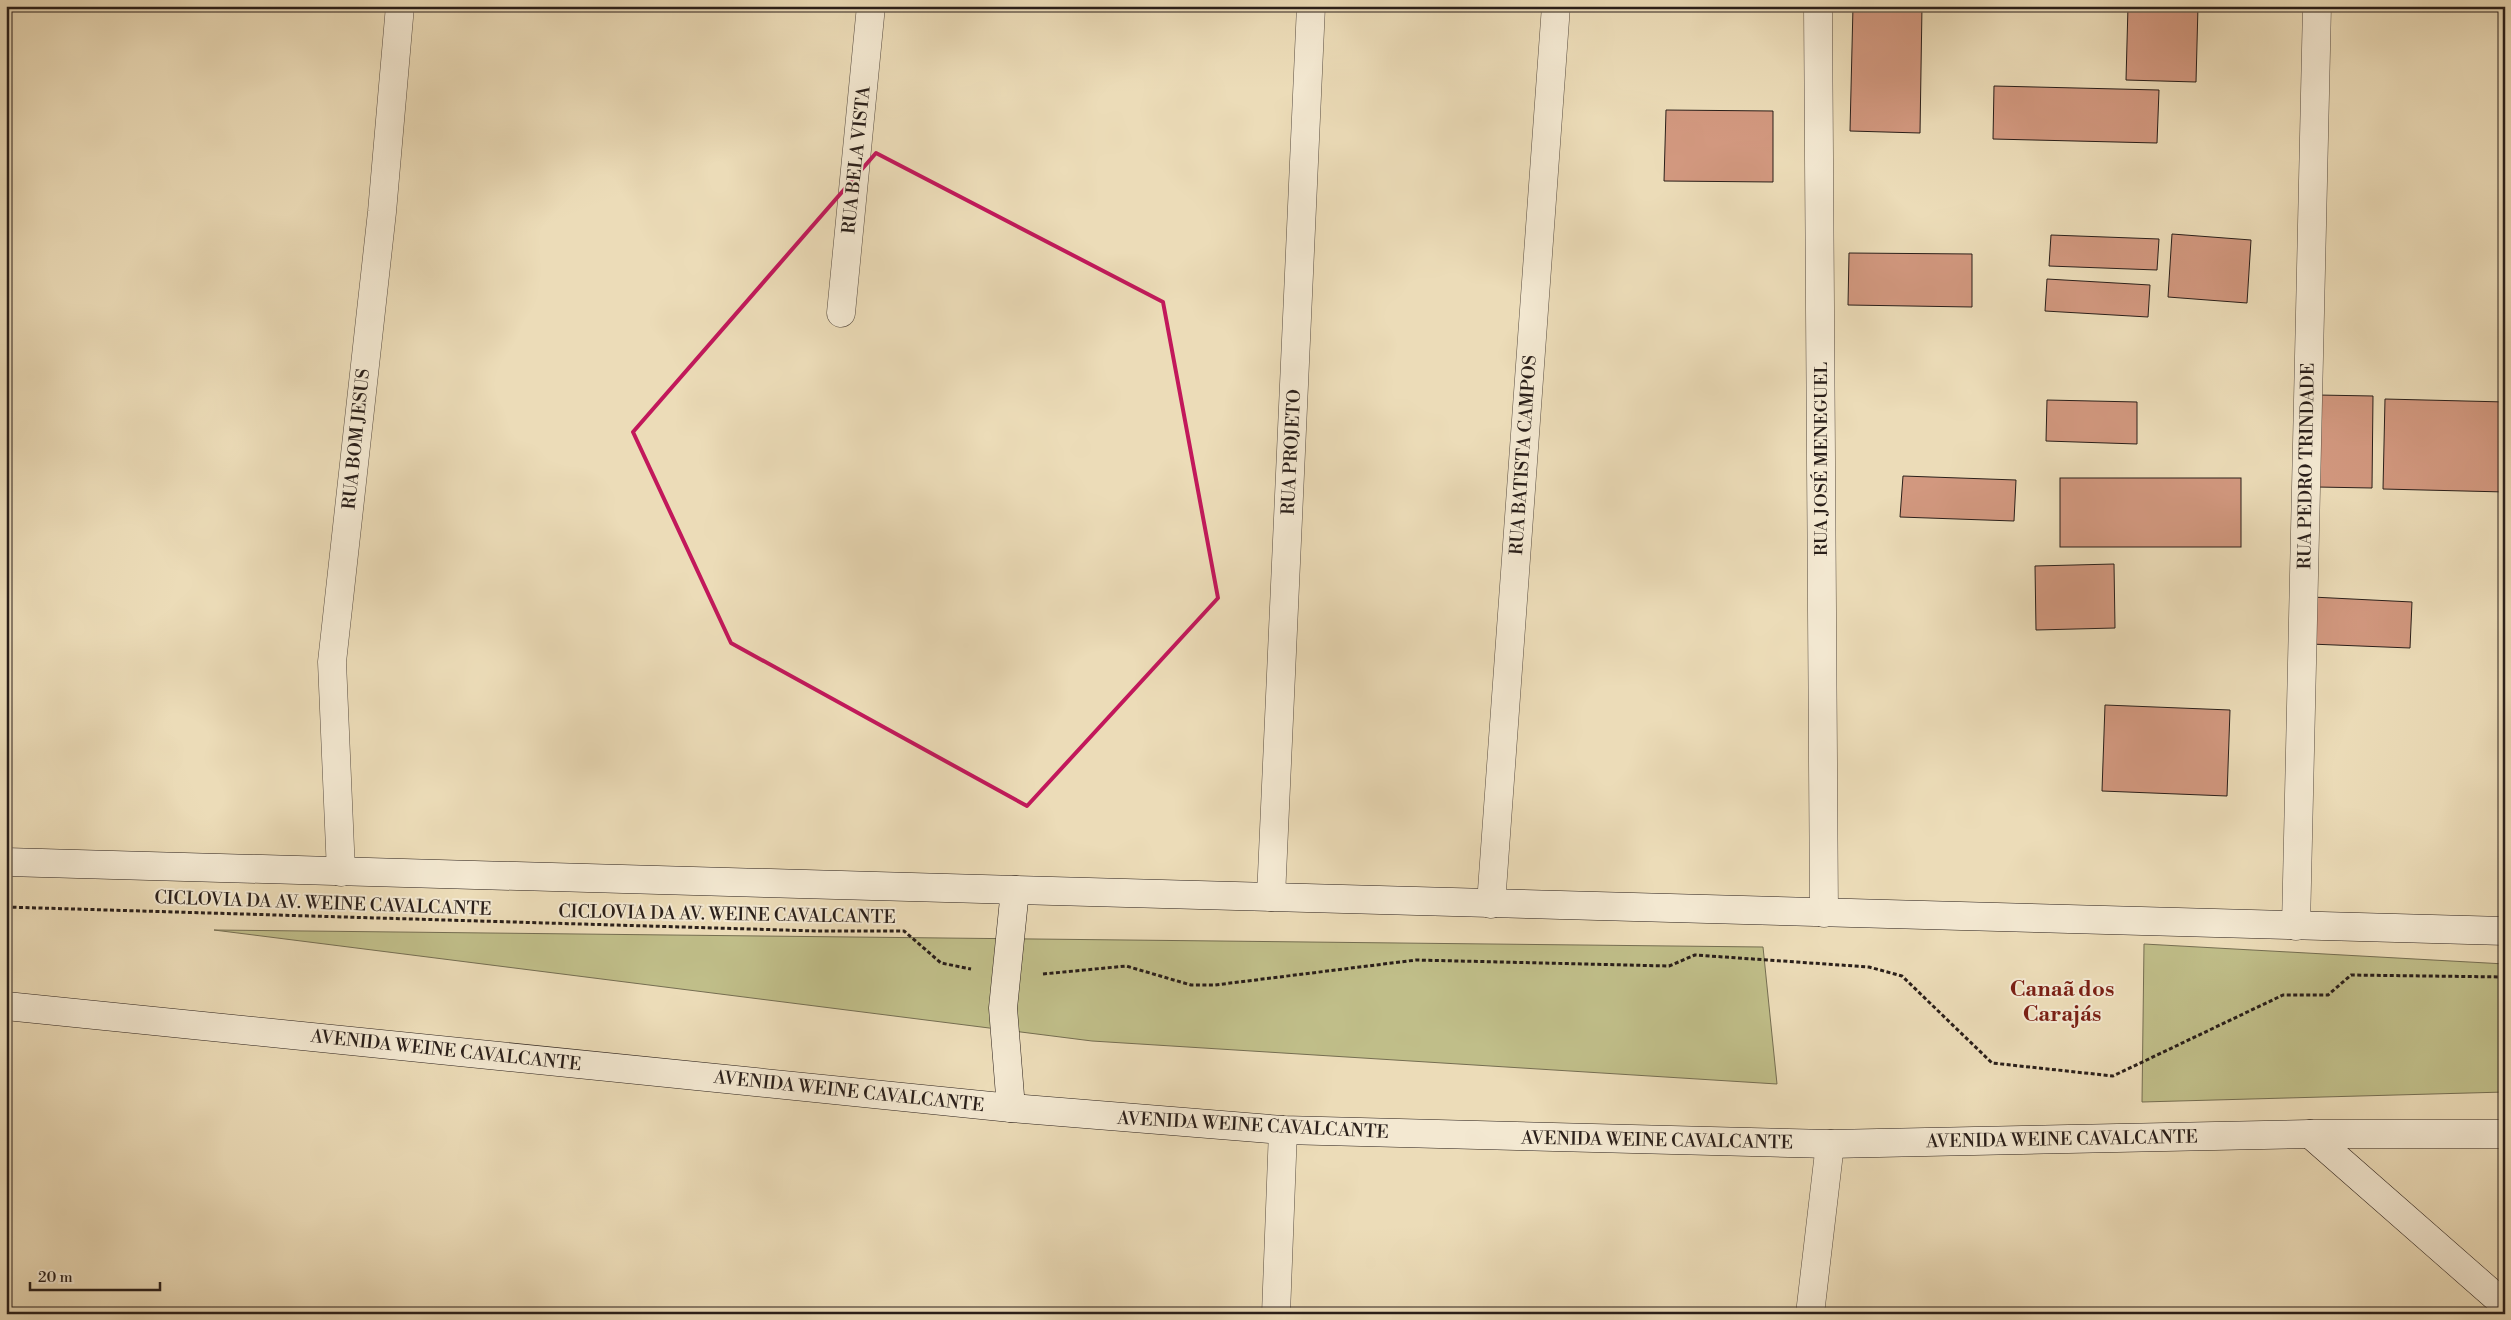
<svg xmlns="http://www.w3.org/2000/svg" width="2511" height="1320" viewBox="0 0 2511 1320" font-family="'Libre Bodoni',serif">
<rect width="100%" height="100%" fill="#ecdcb8"/>
<filter id="stains"><feTurbulence type="fractalNoise" baseFrequency=".004" numOctaves="4"/><feColorMatrix values="0 0 0 0 .2 0 0 0 0 .09 0 0 0 0 .02 0 0 0 .5 -.17"/></filter>
<radialGradient id="worn" r=".72"><stop offset=".6" stop-color="#630" stop-opacity="0"/><stop offset="1" stop-color="#630" stop-opacity=".3"/></radialGradient>
<g fill="#c0be89" stroke="#756e52">
<path d="M214 930 1763 947 1777 1084 1092 1041Z"/>
<path d="M2144 944 2505 964V1092L2142 1102Z"/>
</g>
<g fill="#d2987f" stroke="#2a1f1a">
<path d="M1853 6H1922L1920 133 1850 131Z"/>
<path d="M2128 6H2198L2196 82 2126 80Z"/>
<path d="M1994 86 2159 90 2157 143 1993 139Z"/>
<path d="M1666 110 1773 111V182L1664 181Z"/>
<path d="M2172 234 2251 240 2247 303 2168 297Z"/>
<path d="M2051 235 2159 239 2157 270 2049 266Z"/>
<path d="M1849 253 1972 254V307L1848 305Z"/>
<path d="M2047 279 2150 285 2148 317 2045 311Z"/>
<path d="M2318 395 2373 396 2372 488 2317 487Z"/>
<path d="M2385 399 2505 402V492L2383 489Z"/>
<path d="M2047 400 2137 402V444L2046 441Z"/>
<path d="M1903 476 2016 480 2014 521 1900 517Z"/>
<rect x="2060" y="478" width="181" height="69"/>
<path d="M2114 564 2115 628 2036 630 2035 566Z"/>
<path d="M2312 597 2412 602 2410 648 2310 644Z"/>
<path d="M2105 705 2230 710 2227 796 2102 791Z"/>
</g>
<g fill="none" stroke-linecap="round" stroke-linejoin="round">
<g stroke="#5a4e42" stroke-width="29">
<g id="minor">
<path d="M1818 6 1824 913"/>
<path d="M841 313 871 6"/>
<path d="M341 872 332 662 382 212 400 6"/>
<path d="M1271 897 1311 6"/>
<path d="M1491 904 1556 6"/>
<path d="M2296 926 2317 6"/>
<path d="M1276 1314 1283 1130"/>
<path d="M1810 1314 1830 1144"/>
</g>
</g>
<g stroke="#2a1f1a" stroke-width="29">
<g id="secondary">
<path d="M6 862 2505 931"/>
<path d="M6 1006 1011 1108 1283 1130 1830 1144 2310 1134H2505"/>
<path d="M1011 1108 1003 1008 1015 890"/>
<path d="M2310 1134 2505 1305"/>
</g>
</g>
<g stroke="#2a1f1a" stroke-width="3" stroke-dasharray="4 2.5" stroke-linecap="butt">
<path d="M6 907 817 931H904L941 963 971 969"/>
<path d="M1043 974 1126 966 1191 985H1215L1416 960 1669 966 1695 955 1869 967 1902 976 1992 1063 2113 1076 2283 995H2328L2351 975 2505 977"/>
</g>
<use href="#minor" stroke="#f3e8d1" stroke-width="28"/>
<use href="#secondary" stroke="#f3e8d1" stroke-width="28"/>
</g>
<path fill="none" stroke="#c2185b" stroke-width="4" stroke-linejoin="round" d="M876 153 1163 302 1218 598 1027 806 731 643 633 432Z"/>
<g text-anchor="middle" stroke-width="4" stroke-linejoin="round" paint-order="stroke">
<g font-size="18" fill="#2a1f1a" stroke="#f3e8d1">
<text transform="translate(856 160) rotate(-84)" y="6">RUA BELA VISTA</text>
<text transform="translate(356 439) rotate(-84)" y="6">RUA BOM JESUS</text>
<text transform="translate(1291 452) rotate(-87)" y="6">RUA PROJETO</text>
<text transform="translate(1523 455) rotate(-86)" y="6">RUA BATISTA CAMPOS</text>
<text transform="translate(1821 459) rotate(-90)" y="6">RUA JOSÉ MENEGUEL</text>
<text transform="translate(2306 466) rotate(-89)" y="6">RUA PEDRO TRINDADE</text>
<text transform="translate(323 903) rotate(2)" y="6">CICLOVIA DA AV. WEINE CAVALCANTE</text>
<text transform="translate(727 914) rotate(1)" y="6">CICLOVIA DA AV. WEINE CAVALCANTE</text>
<text transform="translate(446 1050) rotate(6)" y="6">AVENIDA WEINE CAVALCANTE</text>
<text transform="translate(849 1091) rotate(6)" y="6">AVENIDA WEINE CAVALCANTE</text>
<text transform="translate(1253 1125) rotate(3)" y="6">AVENIDA WEINE CAVALCANTE</text>
<text transform="translate(2062 1139) rotate(-1)" y="6">AVENIDA WEINE CAVALCANTE</text>
<text transform="translate(1657 1140) rotate(1)" y="6">AVENIDA WEINE CAVALCANTE</text>
</g>
<g font-size="22" font-weight="bold" fill="#7a1f14" stroke="#f3e8d1">
<text x="2062" y="996">Canaã dos<tspan x="2062" dy="25">Carajás</tspan></text>
</g>
</g>
<rect width="2511" height="1320" fill="none" stroke="#ecdcb8" stroke-width="25"/>
<rect x="8" y="8" width="2496" height="1305" fill="none" stroke="#2a1f1a" stroke-width="2.5"/>
<rect x="12" y="12" width="2486" height="1295" fill="none" stroke="#2a1f1a"/>
<path d="M30 1282v8h130v-8" fill="none" stroke="#2a1f1a" stroke-width="2.5"/>
<text x="38" y="1282" font-size="15" fill="#2a1f1a" stroke="#f3e8d1" stroke-width="4" paint-order="stroke">20 m</text>
<rect width="100%" height="100%" filter="url(#stains)"/>
<rect width="100%" height="100%" fill="url(#worn)"/>
</svg>
